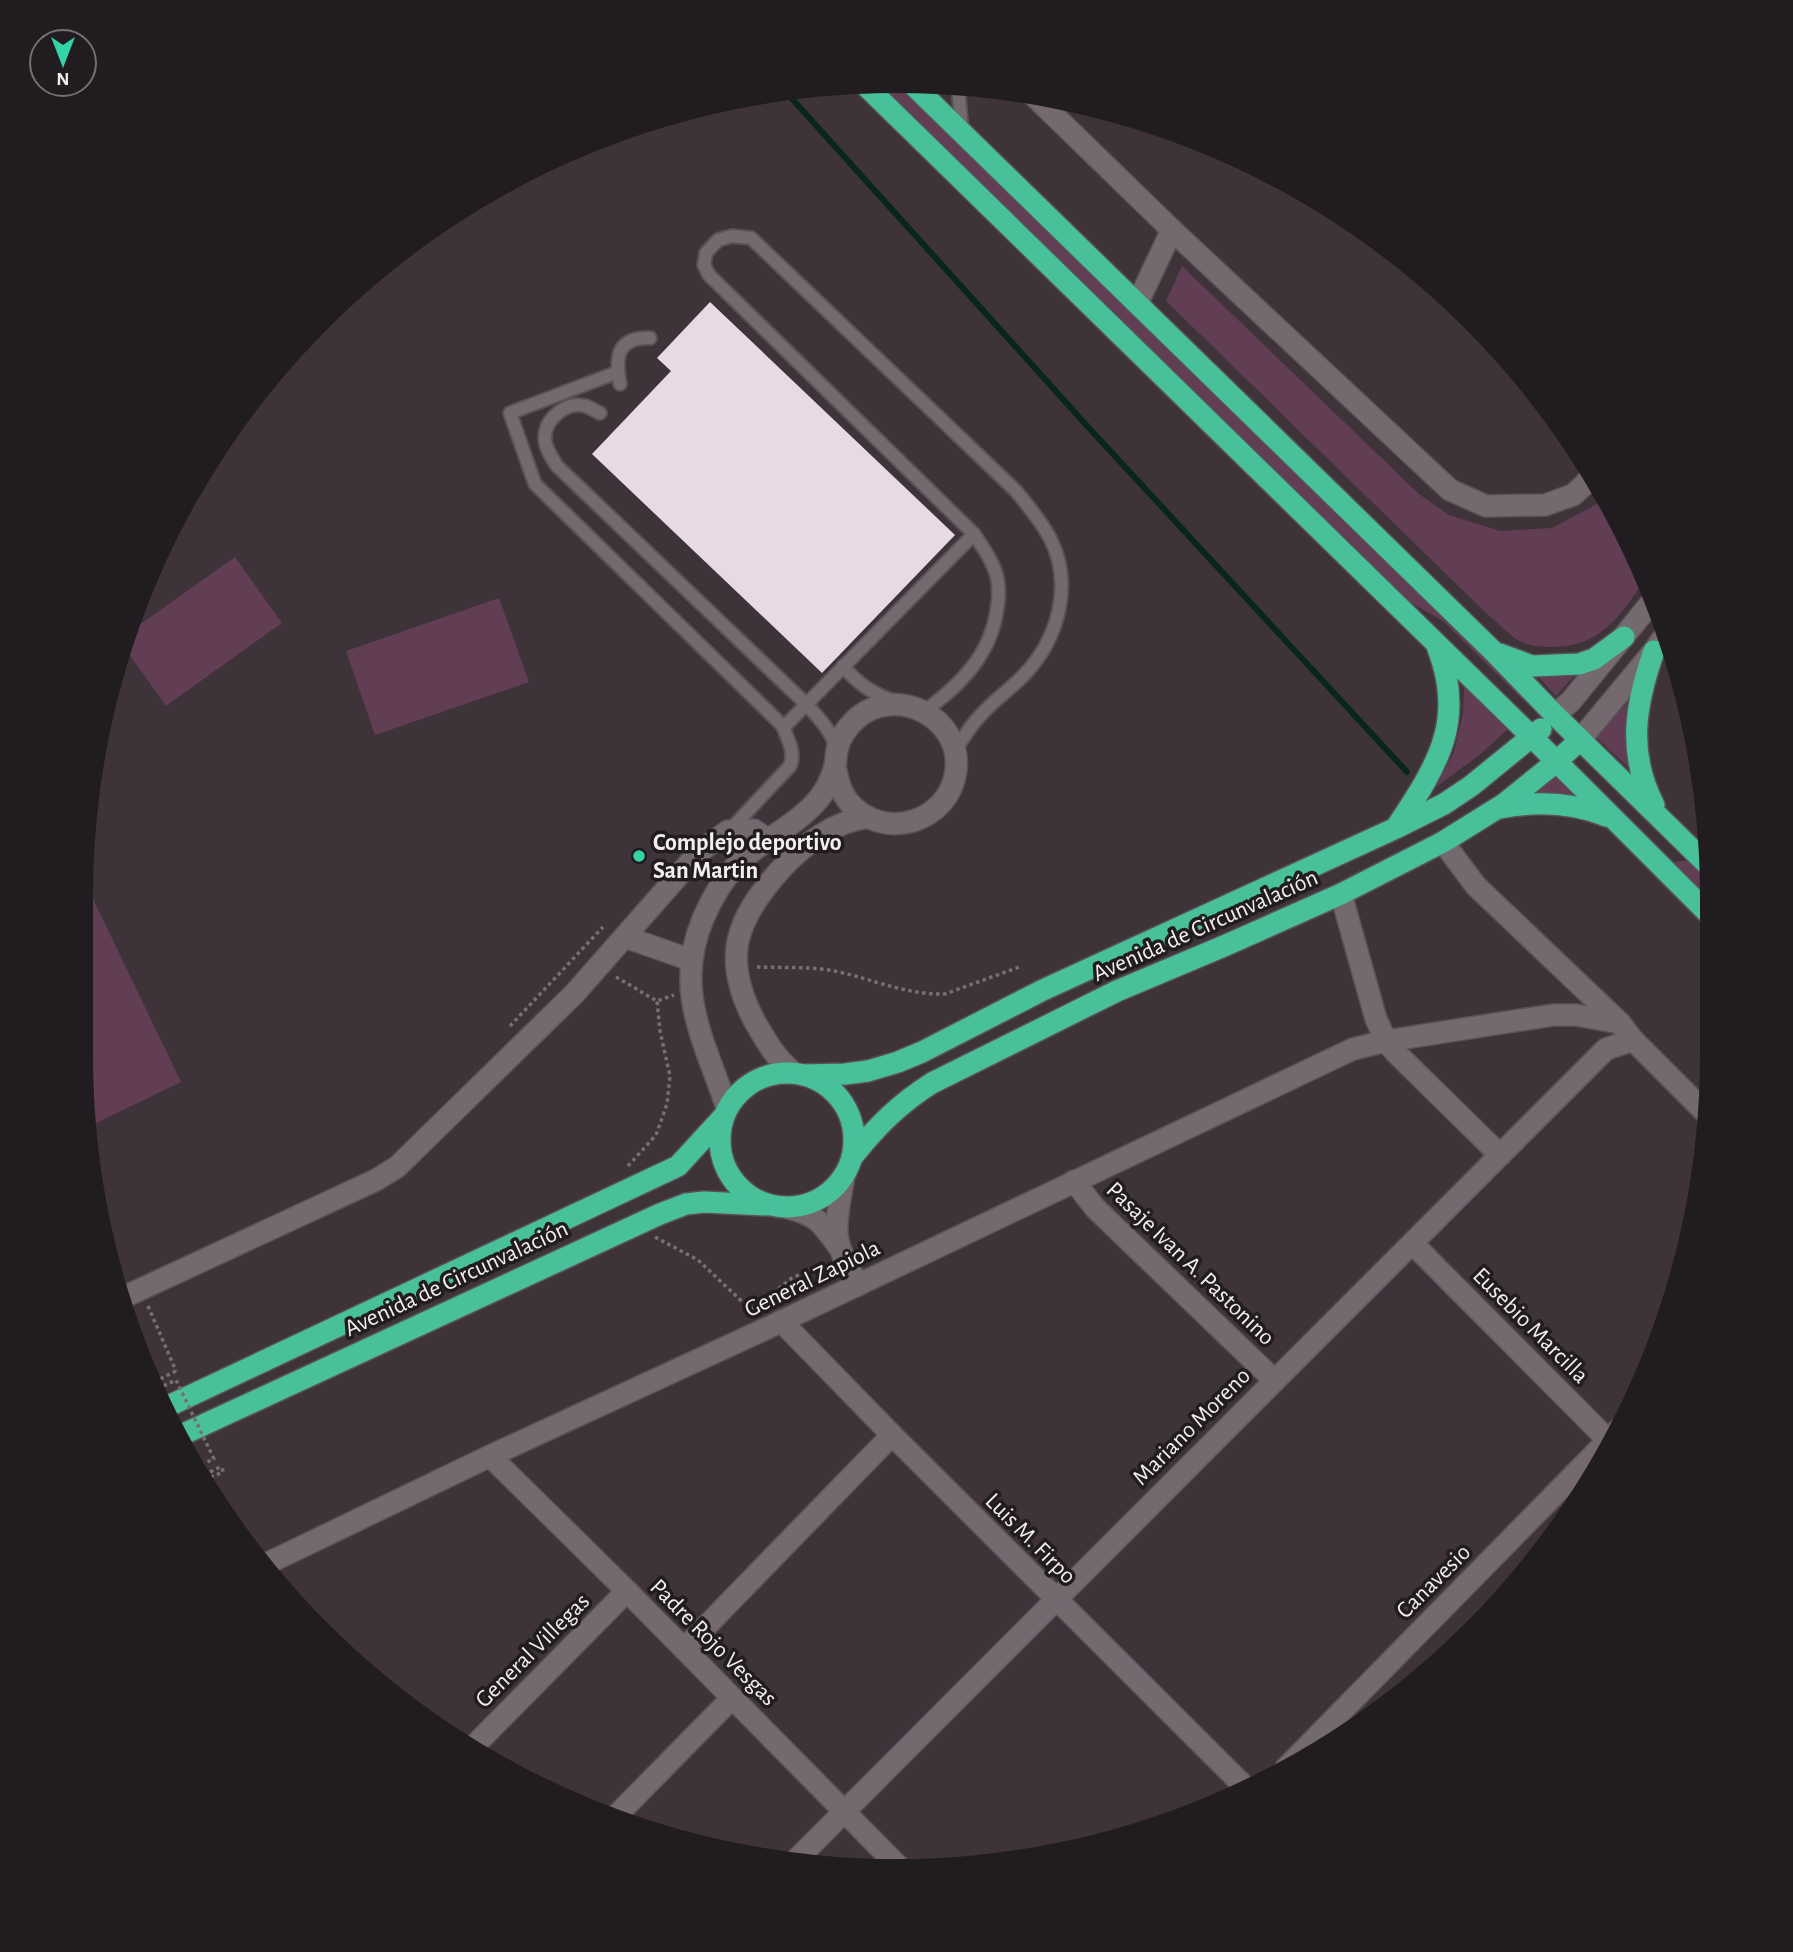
<svg xmlns="http://www.w3.org/2000/svg" width="1793" height="1952" viewBox="0 0 1793 1952" font-family="'Alegreya Sans',sans-serif">
<rect width="100%" height="100%" fill="#3d3339"/>
<g fill="#613e54">
<path d="M893 81 1525 696 1522 699 1443 621 1411 603 875 83Z"/>
<path d="M1182 266 1419 494 1449 515 1500 531 1552 528 1599 503 1604 497 1647 578C1620 614 1603 647 1552 647 1539 647 1527 646 1516 639 1506 632 1497 622 1487 614L1166 301Z"/>
<path d="M235 557 282 623 166 706 124 647 128 633Z"/>
<path d="M499 598 529 682 375 735 346 651Z"/>
<path d="M1536 674 1575 675 1556 696Z"/>
<path d="M1464 685 1509 728 1482 753 1436 787 1454 752 1463 714Z"/>
<path d="M1632 698 1628 740 1629 768 1596 737Z"/>
<path d="M1581 769 1674 862 1690 860 1711 882 1712 904 1579 771Z"/>
<path d="M1555 772 1579 798 1556 793 1531 794Z"/>
<path d="M82 876 181 1082 88 1127 81 1055Z"/>
</g>
<g fill="none" stroke-linecap="round" stroke-linejoin="round">
<path stroke="#09261d" stroke-width="6" d="M785 91 1089 428 1407 772"/>
</g>
<path fill="#e7dae2" d="M710 302 955 535 822 673 592 454 671 371 657 358Z"/>
<g fill="none" stroke-linecap="round" stroke-linejoin="round">
<g stroke="#5a5156" stroke-width="16">
<g id="lane">
<path d="M958 87 962 131"/>
<path d="M618 372 510 413 535 484 784 727 974 534"/>
<path d="M620 384C615 357 617 337 650 338"/>
<path d="M600 413C595 411 590 407 585 406 567 401 546 418 545 436 544 447 552 458 557 466L805 703C818 717 830 729 836 747"/>
<path d="M843 666C857 683 872 694 894 701"/>
<path d="M925 711C960 685 991 655 997 609 999 599 999 587 997 577 993 561 983 548 974 534L709 275 704 265 706 253 718 240 732 236 751 238 1016 491C1028 506 1041 521 1050 538 1074 585 1058 640 1023 676 1009 690 993 701 980 716 970 726 963 739 955 750"/>
<path d="M729 831 790 766C796 752 787 738 782 724"/>
</g>
</g>
<g stroke="#5a5156" stroke-width="24">
<g id="street">
<path d="M1032 94 1172 230 1450 490 1486 506 1545 505 1573 495 1584 485 1592 475"/>
<path d="M1137 304 1172 230"/>
<path d="M1443 842 1476 886 1620 1023"/>
<path d="M1341 894 1376 1019 1386 1041 1395 1052 1500 1155"/>
<path d="M625 937 691 960"/>
<path d="M794 1073C776 1059 766 1041 755 1022 721 958 735 920 782 868 806 843 833 822 868 817"/>
<path d="M727 1108C705 1042 673 990 703 919 712 898 723 878 740 862 762 840 796 825 815 803 824 794 832 778 835 766 836 761 836 755 837 750 839 739 847 727 856 719 895 684 962 717 956 770 950 823 882 843 848 801 840 791 838 780 835 767"/>
<path d="M844 1176C841 1195 836 1214 837 1233 838 1251 850 1269 858 1285"/>
<path d="M1074 1181 1095 1208 1274 1380"/>
<path d="M788 1208C817 1215 822 1223 838 1246"/>
<path d="M1413 1244 1612 1444"/>
<path d="M124 1297 376 1180 397 1167 575 993 699 852 728 831 754 830 767 839"/>
<path d="M781 1321 892 1435 1247 1789"/>
<path d="M490 1456 627 1591 898 1866"/>
<path d="M262 1566 490 1456 761 1331 1353 1049 1386 1041 1553 1015H1576L1620 1023 1633 1040 1707 1114"/>
<path d="M684 1649 892 1435"/>
<path d="M474 1746 627 1591"/>
<path d="M1286 1768 1618 1430"/>
<path d="M615 1817 732 1698"/>
<path d="M794 1862 1606 1049 1633 1040"/>
</g>
</g>
<g stroke="#5a5156" stroke-width="24">
<g id="secondary">
<path d="M1555 715 1571 701 1655 598"/>
<path d="M1580 740 1654 651 1666 634"/>
</g>
</g>
<g stroke="#5a5156" stroke-width="24">
<g id="highway">
<path d="M910 82 1492 650 1555 715 1710 867"/>
<path d="M864 84 1533 738 1712 917"/>
<path d="M1500 654 1532 666 1579 664 1594 659 1624 637"/>
<path d="M1654 805C1627 753 1635 705 1654 651"/>
<path d="M1500 808C1536 801 1571 802 1606 816"/>
<path d="M1397 826C1437 766 1466 721 1438 649"/>
<circle cx="787" cy="1140" r="67"/>
<path d="M803 1075 845 1074 868 1071 898 1062 922 1052 1043 990 1396 828 1444 804 1471 786 1541 729"/>
<path d="M853 1156C877 1126 899 1104 932 1083L1117 991 1224 946 1341 894 1443 842 1504 804 1556 762 1580 740"/>
<path d="M162 1409 678 1166 723 1117"/>
<path d="M177 1437 660 1214 686 1204 704 1202 766 1205"/>
</g>
</g>
<g stroke="#786f74" stroke-width="3.5" stroke-dasharray="3.5 3.5" stroke-linecap="butt">
<path d="M209 459 338 305"/>
<path d="M757 967C784 968 813 966 839 972 875 980 907 995 945 994L1022 966"/>
<path d="M616 977 657 1001 674 995"/>
<path d="M510 1026 603 927"/>
<path d="M628 1166 656 1135 667 1104 670 1076 660 1031 657 1001"/>
<path d="M655 1237 698 1260 751 1310 752 1314"/>
<path d="M148 1306 176 1371"/>
<path d="M751 1310 792 1278 825 1263"/>
<path d="M204 1480 223 1472 222 1466"/>
</g>
<use href="#lane" stroke="#74696f" stroke-width="12"/>
<use href="#street" stroke="#74696f" stroke-width="21"/>
<use href="#secondary" stroke="#74696f" stroke-width="21"/>
<use href="#highway" stroke="#48c19b" stroke-width="21"/>
<path stroke="#786f74" stroke-width="3.5" stroke-dasharray="3.5 3.5" stroke-linecap="butt" d="M176 1371 156 1381 159 1388 176 1380 214 1459 197 1466 202 1476 222 1466"/>
</g>
<circle fill="#34d4a8" stroke="#211c1f" stroke-width="2.5" cx="639" cy="856" r="7"/>
<g text-anchor="middle" stroke-width="7" stroke-linejoin="round" paint-order="stroke">
<g font-size="24" font-weight="bold" fill="#f3edf1" stroke="#211c1f" text-anchor="start">
<text x="653" y="850">Complejo deportivo<tspan x="653" dy="28">San Martin</tspan></text>
</g>
<g font-size="24" fill="#f3edf1" stroke="#211c1f">
<text transform="translate(1205 925) rotate(-24)" y="8">Avenida de Circunvalación</text>
<text transform="translate(1191 1263) rotate(44)" y="8">Pasaje Ivan A. Pastonino</text>
<text transform="translate(456 1278) rotate(-25)" y="8">Avenida de Circunvalación</text>
<text transform="translate(812 1278) rotate(-26)" y="8">General Zapiola</text>
<text transform="translate(1531 1325) rotate(45)" y="8">Eusebio Marcilla</text>
<text transform="translate(1191 1426) rotate(-45)" y="8">Mariano Moreno</text>
<text transform="translate(1031 1538) rotate(45)" y="8">Luis M. Firpo</text>
<text transform="translate(1433 1581) rotate(-45)" y="8">Canavesio</text>
<text transform="translate(714 1642) rotate(45)" y="8">Padre Rojo Vesgas</text>
<text transform="translate(532 1650) rotate(-45)" y="8">General Villegas</text>
</g>
</g>
<path d="M0 0H1793V1952H0ZM896 93H897A803 803 0 0 1 1700 896V1056A803 803 0 0 1 897 1859H896A803 803 0 0 1 93 1056V896A803 803 0 0 1 896 93Z" fill="#211c1f" fill-rule="evenodd"/>
<g transform="translate(63 63) rotate(180)"><circle r="33" fill="#211c1f" stroke="#757073" stroke-width="2"/>
<path d="M0-5L12 26L0 18L-12 26Z" fill="#34d4a8"/>
<text y="-10" font-size="19" font-weight="bold" text-anchor="middle" fill="#f3edf1">N</text>
</g>
</svg>
